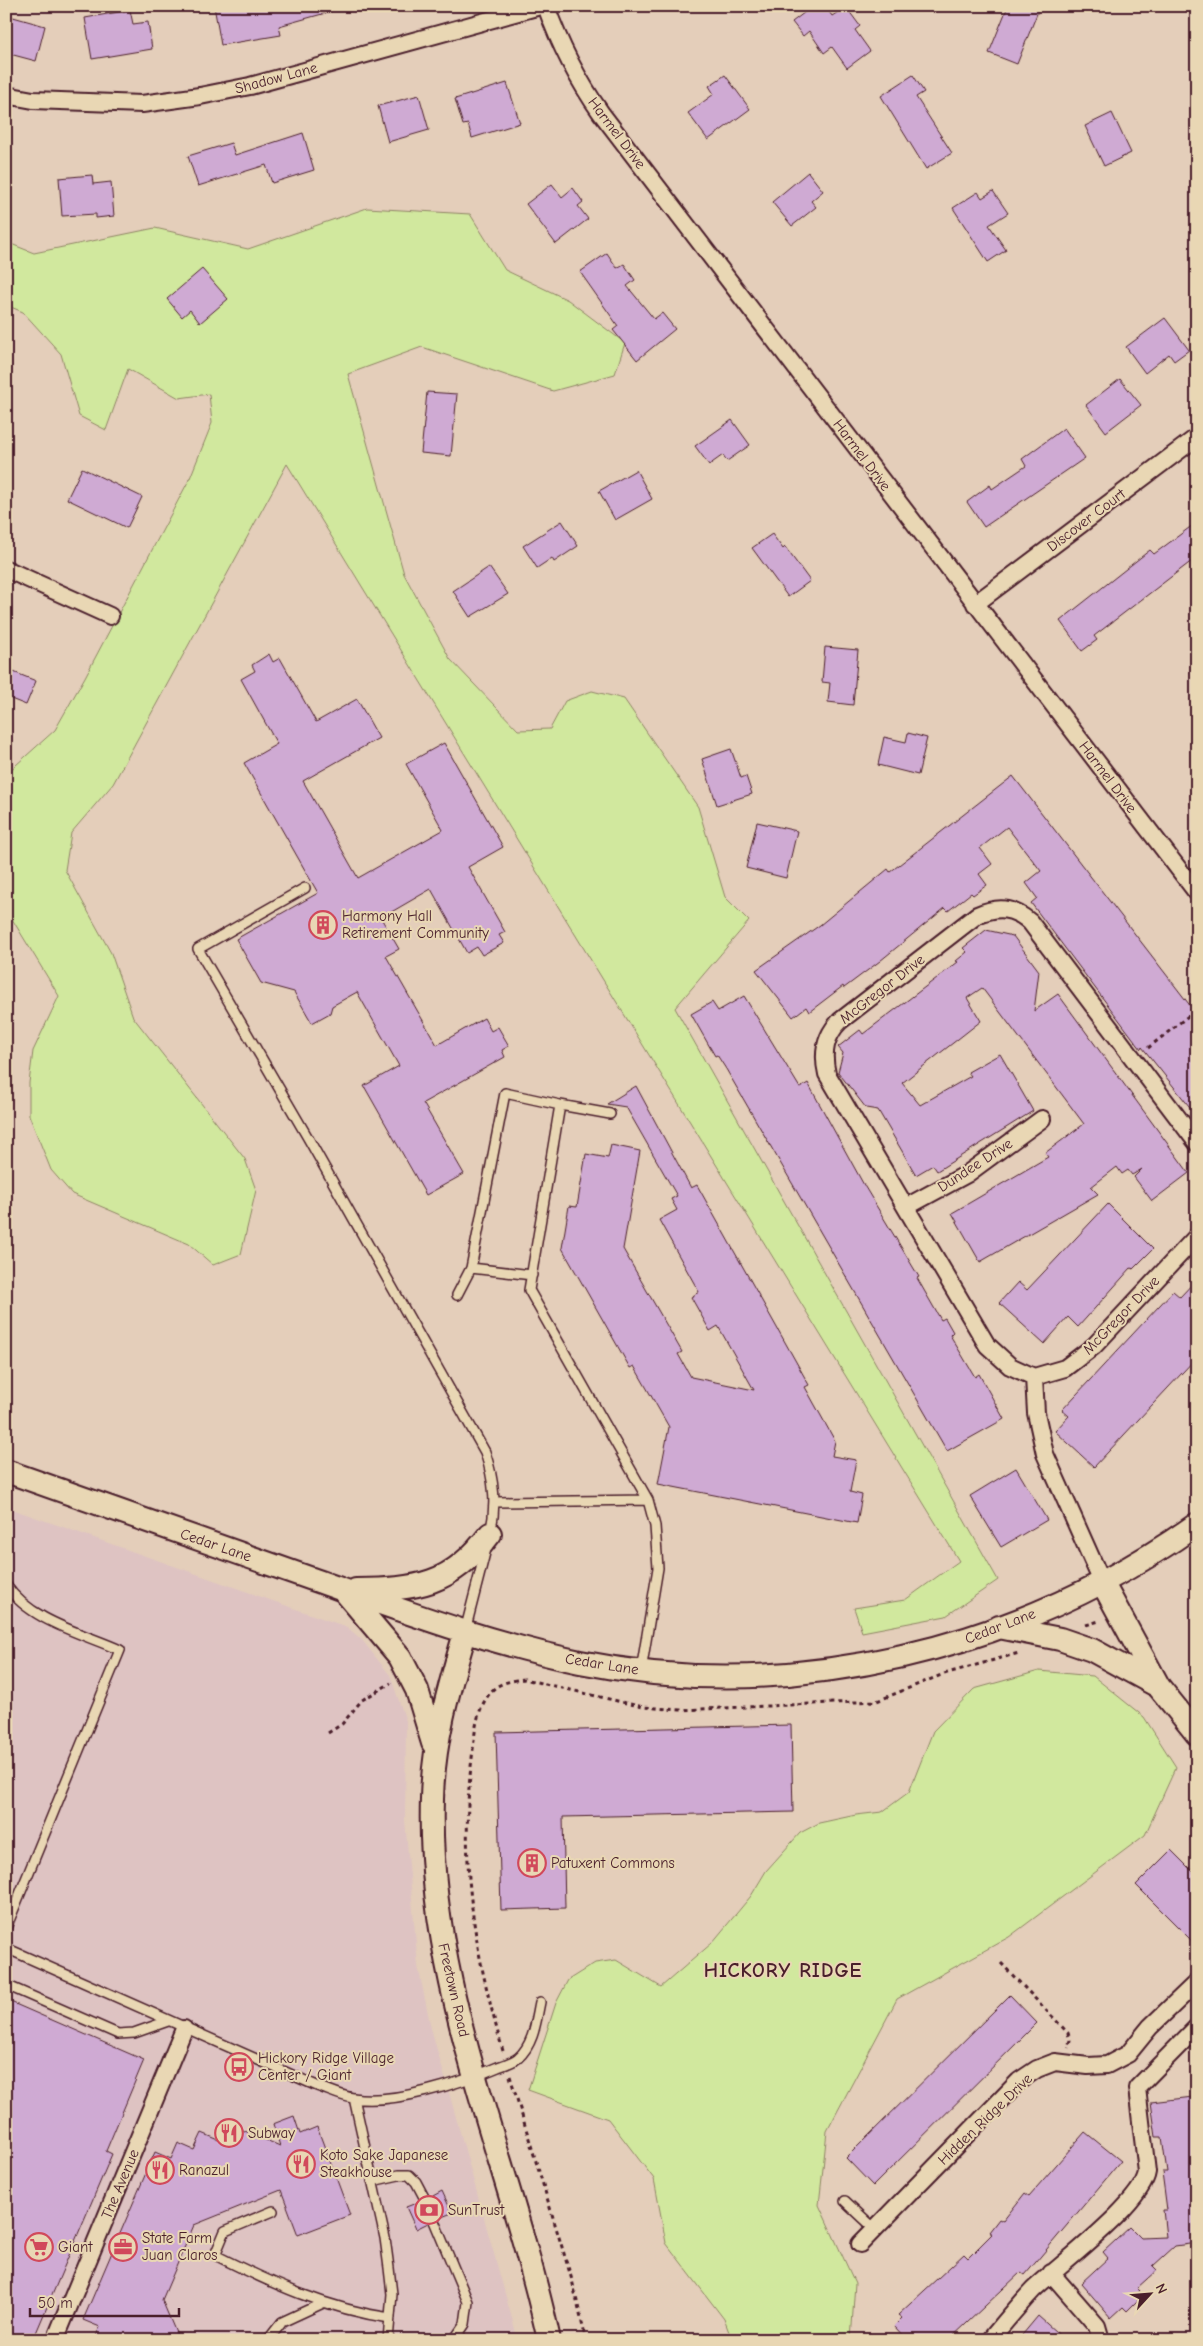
<svg xmlns="http://www.w3.org/2000/svg" width="1203" height="2346" viewBox="0 0 1203 2346" font-family="'Comic Neue',sans-serif">
<rect width="100%" height="100%" fill="#e4ceba"/>
<filter id="ink" filterUnits="userSpaceOnUse"><feTurbulence type="fractalNoise" baseFrequency=".02" numOctaves="2"/><feDisplacementMap in="SourceGraphic" scale="10" xChannelSelector="R" yChannelSelector="G"/><feConvolveMatrix kernelMatrix="1 2 1 2 8 2 1 2 1" color-interpolation-filters="sRGB"/></filter>
<g filter="url(#ink)">
<path fill="#dec3c2" d="M6,1507L347,1627L362,1640L390,1675L406,1721L405,1820L418,1966L431,2028L518,2340H6Z"/>
<path fill="#d1e89e" stroke="#8e8464" d="M367,208L470,214L505,270L568,300L625,343L615,374L553,391L422,347L348,374L404,574L450,659L518,730L550,729L565,701L592,691L624,699L698,807L725,897L749,921L675,1008L998,1580L946,1616L862,1632L854,1608L905,1600L959,1561L287,464L113,784L71,833L65,870L111,953L133,1017L245,1159L256,1190L241,1254L213,1265L189,1244L72,1194L51,1170L29,1115V1083L33,1051L59,996L9,914L6,913V774L55,730L85,677L190,478L212,423L209,394L179,398L128,369L106,430L79,416L61,354L23,312L6,305V242L34,253L155,228L248,249Z
M1039,1671L1093,1676L1144,1717L1176,1767L1145,1835L1009,1937L897,1999L827,2131L819,2205L855,2283L851,2340H732L724,2319L666,2243L654,2179L608,2119L528,2090L556,2003L568,1980L595,1963L616,1960L661,1987L712,1943L751,1896L766,1871L800,1833L819,1823L856,1815L882,1812L909,1792L933,1731L974,1689Z"/>
<path fill="#cfaad3" stroke="#4a1f2b" d="M214,6H332L333,11L279,26L281,35L221,45Z
M813,6H825L832,16L846,7L860,26L855,30L870,51L847,68L832,47L824,53L809,31L803,36L792,22Z
M1008,6H1040L1017,64L989,53Z
M130,10L133,24L148,22L152,49L92,59L85,18Z
M6,15L45,26L36,61L6,53Z
M725,75L750,109L708,140L688,113L714,94L709,86Z
M913,75L924,92L916,97L952,153L926,169L881,96Z
M507,83L520,123L472,138L468,124L463,125L455,99Z
M419,95L429,130L388,142L378,106Z
M1112,113L1131,153L1104,166L1085,126Z
M303,133L314,170L272,183L266,165L198,186L188,156L231,143L235,155Z
M808,172L823,191L811,201L816,207L792,226L772,202Z
M92,175L93,184L111,182L114,216L96,218V214L62,216L59,178Z
M552,184L562,197L573,188L583,202L578,206L588,219L556,244L526,204Z
M993,191L1008,213L989,225L1006,250L988,262L953,208L978,192L982,198Z
M607,253L617,268L624,264L635,280L627,286L654,319L662,313L675,329L637,360L613,330L618,326L580,272Z
M202,269L228,299L200,323L190,310L182,317L167,299Z
M1165,318L1189,350L1174,361L1169,354L1145,373L1126,347Z
M1120,379L1141,405L1106,432L1086,405Z
M427,392L457,394L451,456L421,453Z
M732,420L750,445L727,461L723,455L709,465L695,446Z
M1064,428L1085,458L984,527L967,502L990,485L992,489L1026,466L1022,459Z
M82,468L142,497L127,528L67,499Z
M636,470L652,499L615,520L599,491Z
M562,521L578,546L554,562L552,558L537,568L523,546Z
M1197,522V557L1094,636L1097,640L1082,651L1060,621L1150,550L1154,554Z
M772,534L783,549L785,547L810,581L788,597L752,548Z
M489,567L508,594L470,617L453,591Z
M825,647L858,650L853,705L828,702L830,683L822,682Z
M269,654L273,662L280,658L316,722L357,699L379,738L303,781L358,878L443,830L406,764L444,743L503,847L468,867L505,932L499,935L504,943L482,955L477,947L467,953L431,889L381,918L399,949L386,956L437,1045L484,1018L491,1031L498,1027L509,1046L502,1050L505,1057L423,1103L464,1174L426,1195L364,1086L399,1066L357,992L332,1006L330,1013L312,1023L294,992L261,983L236,939L318,893L244,763L277,744L241,679L255,671L252,665Z
M6,669L36,681L26,705L6,697Z
M908,733L927,738L918,775L878,765L884,737L906,742Z
M731,749L741,778L746,776L752,794L717,805L702,759Z
M1013,776L1192,1008L1190,1011L1197,1020V1116L1142,1047L1141,1049L1031,903L1037,898L1026,883L1041,871L1007,827L980,848L992,864L979,874L987,885L973,895L971,893L948,911L945,908L880,961L844,988L843,986L809,1012L806,1007L793,1017L756,970L820,925L888,869L890,872Z
M757,822L797,831L786,878L746,868Z
M986,930L1013,936L1039,971L1034,1011L1058,994L1189,1173L1152,1201L1134,1177L1142,1169L1132,1175L1128,1170L1122,1174L1117,1167L1091,1187L1098,1194L980,1262L952,1213L1048,1157L1045,1153L1084,1124L982,988L967,998L981,1021L902,1083L920,1105L971,1076L968,1072L1000,1054L1033,1111L937,1171L933,1165L916,1175L878,1110L866,1108L838,1072L843,1053L838,1047L860,1030L863,1034L958,962L956,961L967,952L963,948Z
M744,996L800,1088L808,1083L865,1187L919,1277L917,1278L941,1320L945,1318L953,1332L950,1335L975,1377L979,1374L1004,1419L947,1451L726,1069L717,1055L715,1056L691,1014L712,1002L718,1011Z
M636,1086L691,1188L697,1185L809,1385L805,1387L835,1441L832,1456L856,1460L850,1492L862,1495L857,1523L658,1484L669,1427L634,1366L630,1368L562,1248L569,1206L577,1207L586,1154L608,1158L611,1145L640,1151L623,1249L682,1352L678,1354L691,1377L754,1390L718,1326L710,1331L691,1297L699,1292L659,1220L677,1210L671,1199L677,1196L626,1107L607,1104Z
M1108,1204L1153,1249L1133,1269L1131,1268L1078,1327L1068,1317L1044,1344L999,1303L1018,1282L1027,1290Z
M1197,1279V1357L1094,1467L1055,1431L1069,1416L1062,1410L1173,1291L1180,1297Z
M1016,1468L1047,1520L1001,1547L970,1496Z
M791,1725L793,1812L563,1817L565,1908L501,1910L496,1732Z
M1171,1850L1197,1876V1946L1136,1885Z
M1010,1995L1037,2023L873,2186L846,2158Z
M6,2000L144,2060L106,2151L112,2154L33,2340H6Z
M1193,2097L1197,2120V2243L1175,2246L1153,2266L1157,2270L1137,2288L1140,2291L1135,2296L1138,2300L1127,2311L1123,2307L1111,2318L1081,2283L1108,2258L1103,2252L1130,2227L1141,2238L1166,2237L1163,2210H1167L1162,2172H1167L1162,2137H1156L1151,2102Z
M294,2116L300,2134L317,2127L350,2215L298,2235L281,2190L194,2225L162,2300L179,2340H94L100,2327L83,2320L155,2152L171,2159L178,2143L194,2150L202,2133L219,2140L226,2123L280,2146L273,2124Z
M1085,2132L1121,2161L1025,2275L1021,2272L949,2340H907L894,2326L902,2318L898,2315L964,2254L968,2258L992,2234L989,2232L999,2219L1003,2221L1025,2193L1029,2196Z
M442,2191L452,2213L439,2218L435,2215H431L428,2223L416,2229L406,2207L419,2202L427,2205L430,2202L431,2197Z
M1038,2316L1065,2340H1018Z"/>
<g fill="none" stroke-linecap="round" stroke-linejoin="round">
<defs>
<path id="lane" d="M305,888L198,949L308,1138L485,1452C494,1480 497,1505 490,1534
M610,1114L560,1105L529,1290L648,1500L655,1526L658,1568L641,1671
M471,1268L532,1275
M457,1295L471,1268L505,1093L560,1105
M495,1502L648,1500
M6,1585C30,1621 82,1633 120,1650L6,1928
M465,1631L486,1549
M6,1948L317,2086C329,2090 341,2096 353,2098C392,2105 461,2083 498,2067C504,2065 513,2062 518,2058C534,2044 536,2021 540,2002
M6,1985L118,2034L134,2033L168,2021
M354,2098L385,2238L389,2268L392,2294L388,2340
M372,2181L399,2175H409L416,2182L425,2199
M845,2201L875,2229
M273,2211L225,2231L215,2255C271,2283 327,2309 390,2318
M434,2221L468,2302L465,2324L454,2340
M268,2340L282,2322L323,2303"/>
<path id="street" d="M546,6C560,46 577,79 601,113L1197,893
M6,95L33,100L142,104L200,96L250,86L540,6
M6,569L110,616
M975,604L1197,437
M1197,1143L1030,922C1013,907 998,906 977,915L840,1021C825,1036 822,1053 827,1074L987,1345L1010,1366L1034,1377L1065,1368L1094,1346L1197,1236
M906,1207L967,1174L1042,1119
M1034,1377L1036,1413L1045,1454L1102,1582
M860,2244L1019,2081L1037,2069L1055,2062L1088,2066L1107,2065L1128,2054L1150,2027L1197,1982
M1051,2273L1097,2326L1101,2340
M55,2340L184,2029
M990,2340C1004,2323 1018,2306 1033,2290C1058,2266 1143,2203 1147,2172L1137,2088L1197,2027"/>
<path id="secondary" d="M6,1471C109,1507 212,1544 315,1580C403,1611 489,1643 580,1662C793,1705 1021,1649 1197,1524
M1102,1582L1159,1687L1197,1734
M356,1590C417,1589 451,1586 490,1534
M345,1592L400,1657L417,1690L433,1743
M999,1627L1060,1639L1092,1650L1158,1686
M465,1633C449,1688 433,1742 432,1799C426,1987 510,2160 549,2340"/>
</defs>
<use href="#lane" stroke="#4a1f2b" stroke-width="12"/>
<use href="#street" stroke="#4a1f2b" stroke-width="20"/>
<use href="#secondary" stroke="#4a1f2b" stroke-width="26"/>
<path stroke="#4a1f2b" stroke-width="3" stroke-dasharray="4 4" stroke-linecap="butt" d="M1148,1048L1197,1009
M1086,1625L1099,1621
M328,1733L342,1724L362,1700L391,1683
M1001,1963L1068,2033L1070,2040L1068,2048
M503,2051C474,1950 459,1863 472,1758C475,1734 475,1712 490,1693C498,1682 512,1681 524,1679L643,1707L680,1710L877,1701L944,1674L1019,1653
M510,2076L572,2280L586,2340"/>
<use href="#lane" stroke="#e9d7b4" stroke-width="9"/>
<use href="#street" stroke="#e9d7b4" stroke-width="16"/>
<use href="#secondary" stroke="#e9d7b4" stroke-width="22"/>
</g>
</g>
<defs>
<symbol id="building-ring" viewBox="-11 -11 22 22"><circle r="9.5" fill="#e9d7b4" stroke="#d1495b" stroke-width="1.5"/><path d="M-4-6H4V6H1V3H-1V6H-4ZM-2.5-4.3h1.7v1.8h-1.7ZM.8-4.3h1.7v1.8H.8ZM-2.5-1h1.7V.8h-1.7ZM.8-1h1.7V.8H.8Z" fill="#d1495b"/></symbol>
<symbol id="bus-ring" viewBox="-11 -11 22 22"><circle r="9.5" fill="#e9d7b4" stroke="#d1495b" stroke-width="1.5"/><path d="M-5-6H5V4H4V6H2V4H-2V6H-4V4H-5ZM-3.5-4V0h7V-4ZM-3.5 1.2v1.5H-2V1.2ZM2 1.2v1.5H3.5V1.2Z" fill="#d1495b"/></symbol>
<symbol id="restaurant-ring" viewBox="-11 -11 22 22"><circle r="9.5" fill="#e9d7b4" stroke="#d1495b" stroke-width="1.5"/><path d="M-5-6h1v4h1v-4h1v4h1v-4h1v5L-1.5 .5V6h-2V.5L-5-1ZM5-6V6H3V1.5H1.5Q1.5-4 5-6Z" fill="#d1495b"/></symbol>
<symbol id="bank-ring" viewBox="-11 -11 22 22"><circle r="9.5" fill="#e9d7b4" stroke="#d1495b" stroke-width="1.5"/><path d="M-6-4H6V4H-6ZM0-2.3a2.3 2.3 0 1 0 0 4.6a2.3 2.3 0 1 0 0-4.6Z" fill="#d1495b"/></symbol>
<symbol id="supermarket-ring" viewBox="-11 -11 22 22"><circle r="9.5" fill="#e9d7b4" stroke="#d1495b" stroke-width="1.5"/><path d="M-6-5.5h2.5l.6 2H6L4.5 2H-2.5L-4.4-4H-6ZM-1.5 3.2a1.3 1.3 0 1 0 .1 0ZM3 3.2a1.3 1.3 0 1 0 .1 0Z" fill="#d1495b"/></symbol>
<symbol id="office-ring" viewBox="-11 -11 22 22"><circle r="9.5" fill="#e9d7b4" stroke="#d1495b" stroke-width="1.5"/><path d="M-6-3h4V-5.5h4V-3h4V5H-6ZM-1-4.5V-3h2v-1.5ZM-6 0V1H6V0Z" fill="#d1495b"/></symbol>
</defs>
<g fill-rule="evenodd">
<use href="#building-ring" x="307" y="909" width="32" height="32"/>
<use href="#building-ring" x="516" y="1847" width="32" height="32"/>
<use href="#bus-ring" x="223" y="2051" width="32" height="32"/>
<use href="#restaurant-ring" x="213" y="2117" width="32" height="32"/>
<use href="#restaurant-ring" x="285" y="2148" width="32" height="32"/>
<use href="#restaurant-ring" x="144" y="2154" width="32" height="32"/>
<use href="#bank-ring" x="413" y="2194" width="32" height="32"/>
<use href="#supermarket-ring" x="23" y="2231" width="32" height="32"/>
<use href="#office-ring" x="107" y="2231" width="32" height="32"/>
</g>
<g text-anchor="middle" stroke-width="4" stroke-linejoin="round" paint-order="stroke">
<g font-size="15" fill="#4a1f2b" stroke="#e9d7b4">
<text transform="translate(276 78) rotate(-15)" y="5">Shadow Lane</text>
<text transform="translate(617 133) rotate(53)" y="5">Harmel Drive</text>
<text transform="translate(862 455) rotate(53)" y="5">Harmel Drive</text>
<text transform="translate(1086 520) rotate(-37)" y="5">Discover Court</text>
<text transform="translate(1108 777) rotate(53)" y="5">Harmel Drive</text>
<text transform="translate(882 989) rotate(-38)" y="5">McGregor Drive</text>
<text transform="translate(975 1165) rotate(-33)" y="5">Dundee Drive</text>
<text transform="translate(1121 1315) rotate(-46)" y="5">McGregor Drive</text>
<text transform="translate(216 1545) rotate(19)" y="5">Cedar Lane</text>
<text transform="translate(1000 1626) rotate(-21)" y="5">Cedar Lane</text>
<text transform="translate(602 1664) rotate(9)" y="5">Cedar Lane</text>
<text transform="translate(454 1990) rotate(77)" y="5">Freetown Road</text>
<text transform="translate(985 2119) rotate(-44)" y="5">Hidden Ridge Drive</text>
<text transform="translate(120 2184) rotate(-67)" y="5">The Avenue</text>
</g>
<g font-size="15" fill="#4a1f2b" stroke="#e9d7b4" text-anchor="start">
<text x="342" y="921">Harmony Hall<tspan x="342" dy="17">Retirement Community</tspan></text>
<text x="551" y="1868">Patuxent Commons</text>
<text x="258" y="2063">Hickory Ridge Village<tspan x="258" dy="17">Center / Giant</tspan></text>
<text x="248" y="2138">Subway</text>
<text x="320" y="2160">Koto Sake Japanese<tspan x="320" dy="17">Steakhouse</tspan></text>
<text x="179" y="2175">Ranazul</text>
<text x="448" y="2215">SunTrust</text>
<text x="142" y="2243">State Farm<tspan x="142" dy="17">Juan Claros</tspan></text>
<text x="58" y="2252">Giant</text>
</g>
<g font-size="20" font-weight="bold" letter-spacing="1" fill="#4a1f2b" stroke="#e9d7b4">
<text x="783" y="1977">HICKORY RIDGE</text>
</g>
</g>
<rect width="1203" height="2346" fill="none" stroke="#e9d7b4" stroke-width="25"/>
<rect x="12" y="12" width="1178" height="2321" fill="none" stroke="#4a1f2b" stroke-width="2" filter="url(#ink)"/>
<g transform="translate(1150 2294) rotate(64)" stroke="#e9d7b4" stroke-width="4" paint-order="stroke">
<path d="M0-4L9 19L0 12L-9 19Z" fill="#4a1f2b"/>
<text y="-8" font-size="14" font-weight="bold" text-anchor="middle" fill="#4a1f2b">N</text>
</g>
<path d="M30 2308v8h149v-8" fill="none" stroke="#4a1f2b" stroke-width="2.5"/>
<text x="38" y="2308" font-size="15" fill="#4a1f2b" stroke="#e9d7b4" stroke-width="4" paint-order="stroke">50 m</text>
</svg>
